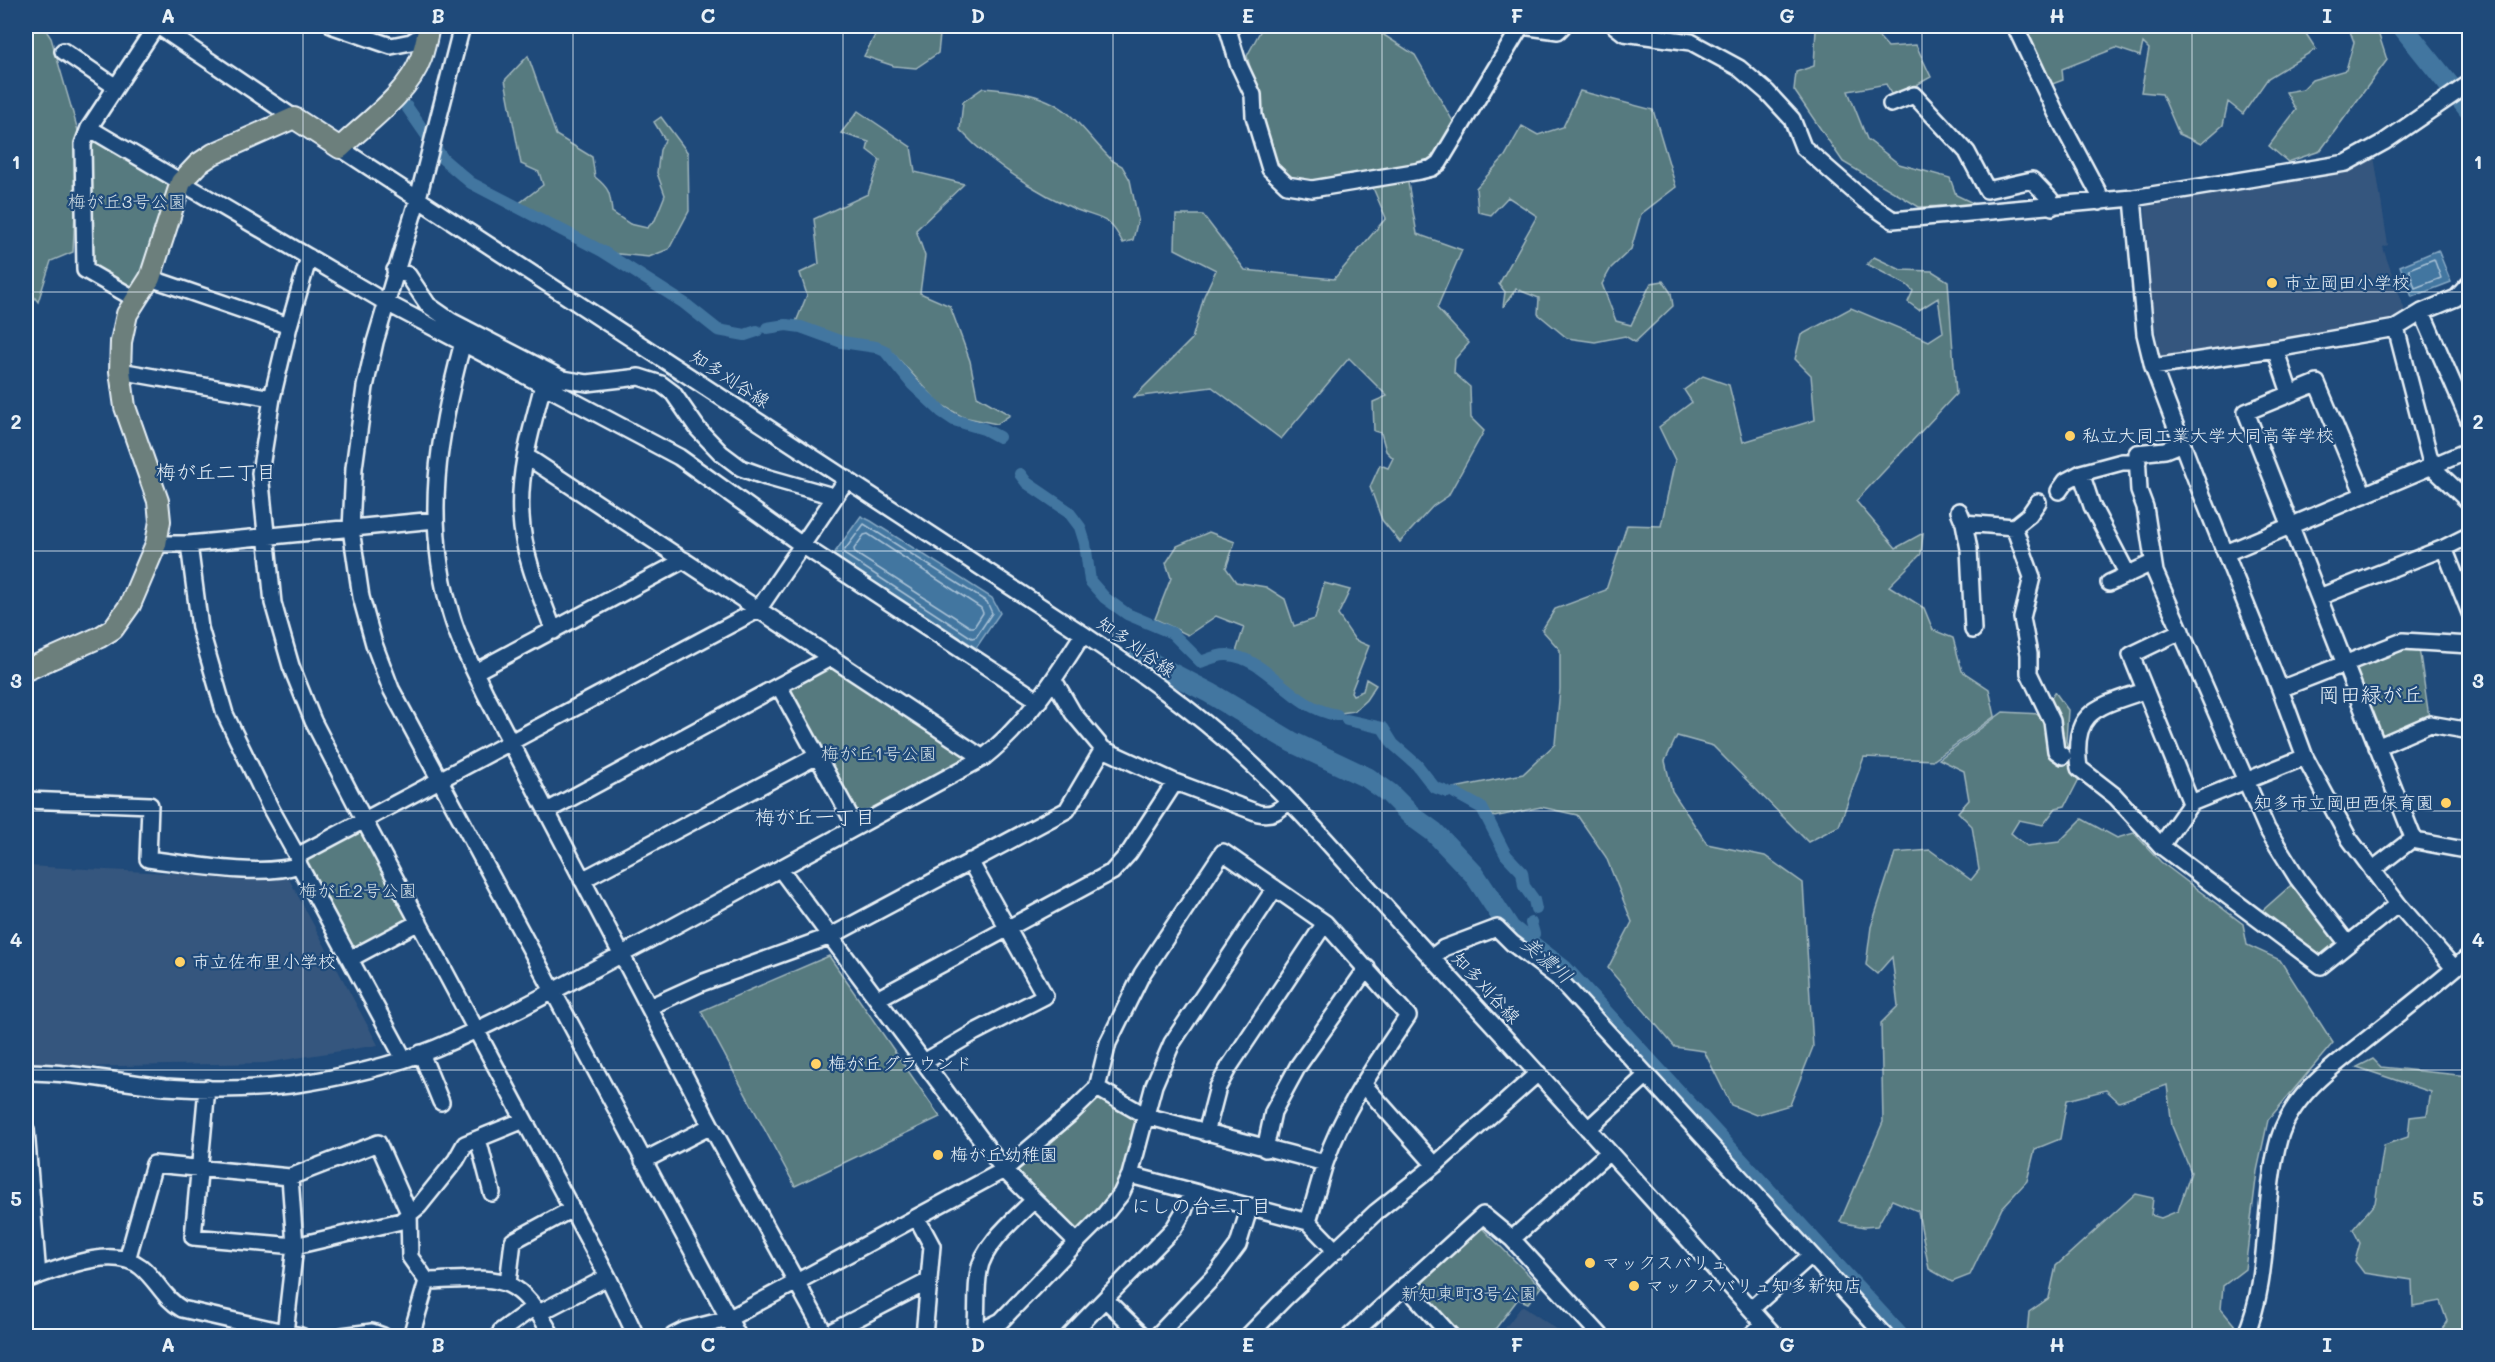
<svg xmlns="http://www.w3.org/2000/svg" width="2495" height="1362" viewBox="0 0 2495 1362" font-family="Mali,'Klee One',sans-serif">
<rect width="100%" height="100%" fill="#1f4a7a"/>
<filter id="ink" filterUnits="userSpaceOnUse"><feTurbulence type="fractalNoise" baseFrequency=".0167" numOctaves="2"/><feDisplacementMap in="SourceGraphic" scale="12" xChannelSelector="R" yChannelSelector="G"/><feConvolveMatrix kernelMatrix="1 2 1 2 8 2 1 2 1" color-interpolation-filters="sRGB"/></filter>
<g filter="url(#ink)">
<path fill="#35567e" d="M2374,156L2388,245L2383,247L2385,254L2405,311L2383,327L2165,360L2160,356L2152,311L2145,205L2151,199L2355,167Z
M26,866L289,879L378,1045L265,1063L26,1068Z
M1522,1306L1567,1336H1499Z"/>
<path fill="#577a7f" stroke="#a0b6bc" stroke-width="1.5" d="M26,26H43L51,38L79,134L73,252L51,261L38,302L26,286Z
M880,26H941L938,53L916,68L894,66L864,56Z
M1263,26H1370L1415,55L1455,125L1443,145L1408,183L1417,234L1462,250L1437,308L1469,343L1455,359L1454,373L1470,387L1471,418L1484,431L1448,496L1433,506L1400,542L1382,520L1370,487L1380,465L1388,468L1393,458L1386,451L1381,433L1374,431L1373,402L1387,396L1349,358L1281,439L1212,387L1134,397L1192,339L1204,296L1216,270L1175,249L1176,215H1203L1245,270L1334,279L1386,218L1367,174L1299,183L1276,167L1247,56Z
M1819,26H1869L1888,47L1916,45L1931,77L1893,98L1886,84L1848,91L1867,139L1899,164L1950,178L1956,195L1977,205L1919,207L1843,162L1794,90L1796,72L1814,66L1816,29Z
M2020,26H2252L2259,32L2274,26H2301L2316,49L2268,78L2243,114L2228,102L2223,125L2201,144L2179,134L2162,94L2141,92L2149,49L2143,43L2140,56L2116,48L2062,69L2063,80L2047,86Z
M2348,26H2376L2387,60L2320,151L2288,162L2269,146L2296,110L2286,92L2303,89L2312,80L2346,70L2354,42Z
M528,56L556,135L592,157L595,177C610,189 610,193 612,212L630,224L647,228L655,220L665,195L657,173L660,150L665,140L654,122L661,117L688,153L689,211L669,249L649,257L609,253L517,205L543,185L539,172L521,164L505,80Z
M983,88C1012,90 1049,94 1071,116C1086,130 1098,147 1113,161L1122,166L1130,180L1138,219L1133,240L1123,243C1109,216 1103,220 1077,210C1068,206 1058,201 1048,196C1015,178 986,158 960,130L963,102Z
M1580,91L1653,110L1676,187L1641,214L1631,249L1611,268L1602,284L1616,321L1631,325L1651,283L1663,281L1671,293L1673,306L1635,342L1625,336L1595,342L1567,338L1538,314L1539,298L1516,289L1503,307L1505,292L1499,284L1537,216L1508,197L1491,215L1478,212L1476,188L1505,156L1522,126L1538,135L1563,127Z
M858,111L911,147L915,172L964,184L916,230L925,256L920,293L950,306L970,361L977,396L1010,415L997,424L963,417L940,404L890,350L794,327L807,295L800,273L819,264L814,219L868,194L880,160L867,150L869,142L841,133Z
M95,138L171,182L136,291L91,270L87,142Z
M1874,257L1901,270L1932,271L1948,281L1956,394L1856,501L1896,548L1923,533L1921,554L1889,586L1924,608L1933,630L1953,638L1962,671L1989,689L1995,716L1934,760L1864,757L1839,826L1808,842L1713,746L1677,736L1665,761L1672,791L1707,844L1765,856L1803,883L1813,1047L1790,1105L1756,1115L1731,1105L1704,1051L1675,1047L1608,968L1632,922L1606,857L1577,815L1541,807L1494,817L1477,800L1454,788L1523,774L1555,744L1560,689V650L1542,630L1555,609L1606,590L1627,525L1661,526L1675,460L1659,427L1692,402L1684,390L1703,376L1729,385L1743,442L1815,420L1811,375L1795,359L1801,335L1851,308L1929,341L1943,332L1938,298L1919,310L1908,302L1913,291L1907,285L1867,264Z
M1209,532L1235,542L1226,568L1236,582L1266,587L1285,599L1294,626L1315,619L1324,583L1350,590L1338,615L1355,640L1369,646L1351,692L1353,695L1363,691L1366,679L1376,685L1366,700L1354,711L1341,713L1313,704L1283,685L1254,659L1236,652L1244,627L1216,616L1188,635L1155,619L1171,578L1166,563L1177,546Z
M2418,641L2430,724L2377,747L2344,665Z
M832,657L983,758L856,827L779,686Z
M2055,692L2068,710L2066,741L2079,779L2065,806L2056,808L2043,825L2019,820L2011,833L2027,846L2059,842L2082,819L2117,838L2134,833L2161,862L2243,924L2247,945L2280,960L2333,1043L2268,1120L2257,1171L2245,1269L2223,1286L2221,1309L2236,1327L2233,1336H2024L2027,1335L2029,1312L2049,1298L2056,1266L2135,1194L2153,1198L2151,1215L2161,1218L2178,1211L2191,1172L2172,1126L2167,1085L2119,1102L2106,1090L2067,1100L2060,1139L2035,1149L2027,1181L2002,1208L1970,1275L1952,1282L1929,1269L1918,1211L1892,1200L1877,1226L1864,1227L1840,1222L1883,1122L1881,1023L1898,1006L1892,957L1877,974L1866,965L1871,927L1895,853L1930,850L1971,880L1979,870L1972,826L1958,812L1969,800L1964,771L1939,759L2003,712L2041,714Z
M359,829L365,830L410,918L409,923L352,951L305,862L306,856Z
M2298,879L2348,944L2321,966L2254,918Z
M829,956L940,1117L795,1186L701,1011Z
M2373,1059L2381,1067L2468,1076L2469,1074V1336H2438L2447,1321L2440,1301L2413,1306L2412,1280L2364,1273L2355,1261L2360,1243L2353,1229L2375,1203L2384,1145L2408,1137L2410,1117L2427,1115L2431,1092L2357,1067Z
M1097,1088L1146,1116L1130,1175L1077,1242L1004,1170Z
M1482,1228L1541,1287L1528,1303L1518,1299L1490,1336H1453L1408,1291Z"/>
<path fill="#4376a0" stroke="#85a7c3" stroke-width="1.5" d="M2438,250L2451,282L2412,297L2400,266Z
M861,516L871,521L992,598L1000,613L976,648L833,555Z"/>
<g fill="none" stroke-linecap="round" stroke-linejoin="round">
<path stroke="#a6c0d5" stroke-width="1.5" d="M2434,259L2441,278L2415,288L2409,269Z
M864,524L987,602L992,613L976,637L972,638L844,554V551Z
M868,534L981,608L983,613L974,627H970L855,553L854,549L864,535Z"/>
<path stroke="#4376a0" stroke-width="12" d="M407,107L443,159L471,183L602,251L684,303L718,330L745,335L757,331
M767,328L786,325L801,327L842,342L876,347L885,351L912,384L942,412L954,420L984,429L999,437
M1020,474L1027,483L1068,511L1080,527L1085,543L1090,581L1105,598L1127,614L1172,633L1201,662C1209,659 1219,654 1228,655C1270,659 1289,707 1337,715
M1347,720L1383,728L1393,744L1417,765L1434,787L1447,792
M1455,793L1482,808L1506,855L1522,872L1524,886L1534,900L1536,909
M1531,923L1534,934"/>
<path stroke="#4376a0" stroke-width="21" d="M2402,26L2470,111
M1140,657L1210,693L1292,742L1368,778L1389,793L1412,816L1434,832L1474,874L1510,929L1563,970L1898,1336"/>
<defs>
<path id="minor" d="M156,26L89,128L385,302L543,385C532,427 518,472 521,516C523,556 540,594 554,631
M158,26L294,118
M333,26L391,46L411,42L427,32
M462,26L418,198L375,342L365,387L354,468L351,529L361,597L374,644L391,689L738,1336
M1227,26L1238,63L1253,95L1254,116L1270,169L1287,185L1312,189L1420,171L1432,168L1439,163L1521,26
M1522,26L1558,31L1563,26
M1615,26L1624,33L1691,42L1739,68L1767,92L1792,119L1803,147L1864,200L1893,220L2133,198L2346,163L2384,142L2470,83
M2015,26L2058,117L2098,192L2100,202
M63,51L116,87
M1891,104L1914,95L1967,152L1987,190L2032,180L2050,199L2052,207
M89,128L83,144L85,270L137,300
M340,148L1083,634C1138,671 1192,709 1241,754C1308,815 1366,887 1428,954C1545,1080 1660,1208 1775,1336
M2133,198L2145,334L2153,367L2198,485L2280,689L2305,757L2348,837L2398,904L2454,968
M309,257L289,326L272,398L260,473L273,603L291,666L313,721L364,820L608,1277L636,1336
M395,270L408,275L428,305L451,321L563,379L587,383L639,377L661,384L673,393L698,429L721,453L741,468L766,477L833,496
M150,278L289,326
M2422,312L2470,423
M2396,328L2432,467L2470,503
M463,342C438,435 423,520 451,614C459,642 473,668 486,695L711,1126L826,1336
M2275,349L2290,393
M2153,367L2275,349L2396,328L2422,312L2456,298L2470,283
M120,371L272,398
M543,385L679,457L802,545L1039,701
M2182,443L2165,450L2137,453L2139,491L2145,507L2155,572L2267,829L2298,879L2348,944
M525,458L532,460L983,758
M2059,491L2066,481L2081,473
M2364,495L2317,383L2246,412L2412,835L2416,841L2470,851
M1959,511L1964,523L2014,527L2029,515L2038,502
M1964,523L1969,549L1973,630
M2014,527L2032,577L2022,618L2029,654V673L2052,721L2056,751L2063,756
M156,544H189L435,520
M189,544L200,628L225,714L271,809L297,856L299,865L404,1059
M2444,548L2470,613
M2226,553L2470,450
M2128,575L2092,506L2081,473L2122,462H2138
M2109,583L2152,563
M2319,597L2444,548L2470,535
M2181,631L2131,655L2191,803
M475,672L684,560
M1054,680L1073,713L1103,749L1175,782L1258,813C1272,816 1278,811 1288,802
M779,686L856,827
M2280,689L2403,641L2470,645
M2144,691C2096,707 2071,711 2079,768L2115,796L2161,846L2321,966L2398,904
M2377,747L2430,724L2470,731
M26,800L150,805L148,859C188,864 262,878 299,865
M547,811L832,657
M2161,846L2191,803L2305,757
M297,856L758,610L847,479
M781,870L1004,1170L1077,1242L1105,1214L1121,1194L1130,1175L1154,1085L1172,1043L1275,888
M2372,870L2411,840L2416,841
M582,880L817,756
M1431,958L1444,948L1497,928L1512,943L1557,977L1885,1336
M350,959L419,922
M877,999L1112,872L1129,853L1175,782
M649,1007L704,982L831,936L1067,810L1103,749
M421,1053L441,1102
M924,1062L975,1032L1045,996L970,861
M26,1072C73,1072 118,1082 165,1087C206,1090 249,1090 290,1085C340,1078 389,1067 436,1048C508,1018 576,978 645,942C758,881 871,820 983,758C1026,724 1054,680 1083,634
M1363,1084L1435,1165
M207,1088L193,1237L295,1246L401,1221L419,1206L456,1160L465,1144L524,1120
M1588,1129L1647,1075
M26,1130L38,1276
M1206,1133L1218,1087L1229,1067L1325,923
M478,1139L492,1193
M1265,1149L1273,1112L1298,1066L1367,968
M643,1161L711,1126
M1130,1175L1308,1222L1336,1251
M917,1218L932,1246L924,1336
M1308,1222L1325,1163
M1512,1239L1609,1152
M127,1260L154,1164L290,1177L378,1143L409,1213L410,1257L427,1281
M26,1280C56,1270 112,1244 141,1267C157,1280 164,1299 182,1309L301,1336
M508,1283L513,1241L572,1209
M1405,1285L1451,1336
M1105,1299L1143,1336
M1751,1309L1811,1255
M539,1313L608,1277
M501,1331L534,1307
M285,1333L295,1246L290,1177
M975,1334L1001,1321L1077,1242
M825,1335L929,1281
M342,1336L372,1332L383,1336
M411,1336L427,1281C498,1279 515,1268 552,1336
M673,1336L685,1330L728,1319L1004,1170L1069,1115L1097,1088L1108,1043L1142,974L1223,852L1325,923L1408,1016C1376,1064 1344,1108 1325,1163L1146,1116L1097,1088
M975,1336C978,1315 975,1292 979,1271C983,1245 1015,1219 1033,1201
M1069,1336L1174,1228L1184,1211L1191,1191
M1157,1336L1218,1272L1238,1245L1250,1206
M1248,1336L1284,1299L1376,1212L1435,1165L1538,1073
M1350,1336L1483,1215L1512,1239L1601,1336
M1750,1336L1764,1324
M2245,1336C2271,1281 2262,1200 2279,1139C2292,1093 2339,1062 2375,1033C2407,1008 2440,982 2470,955"/>
<path id="major" d="M26,670L100,637L113,629L130,605L156,544L160,521L158,501L125,407L120,371L121,342L127,314L150,278L181,182L198,164L213,154L294,118L340,148C367,122 408,94 421,58C425,47 427,36 429,26"/>
</defs>
<use href="#minor" stroke="#e8f1f8" stroke-width="20"/>
<use href="#major" stroke="#e8f1f8" stroke-width="24"/>
<use href="#minor" stroke="#1f4a7a" stroke-width="15"/>
<use href="#major" stroke="#6c7f7c" stroke-width="20"/>
</g>
</g>
<path fill="none" stroke="#e8f1f8" stroke-width="1.5" stroke-opacity="0.55" d="M303,26V1336M573,26V1336M843,26V1336M1113,26V1336M1382,26V1336M1652,26V1336M1922,26V1336M2192,26V1336M26,292H2470M26,551H2470M26,811H2470M26,1070H2470"/>
<g fill="#ffd166" stroke="#1f4a7a" stroke-width="2">
<circle cx="2272" cy="283" r="6"/>
<circle cx="2070" cy="436" r="6"/>
<circle cx="2446" cy="803" r="6"/>
<circle cx="180" cy="962" r="6"/>
<circle cx="816" cy="1064" r="6"/>
<circle cx="938" cy="1155" r="6"/>
<circle cx="1590" cy="1263" r="6"/>
<circle cx="1634" cy="1286" r="6"/>
</g>
<g text-anchor="middle" stroke-width="4.5" stroke-linejoin="round" paint-order="stroke">
<g font-size="18" fill="#d2dfe6" stroke="#1f4a7a">
<text x="127" y="208">梅が丘3号公園</text>
<text x="879" y="760">梅が丘1号公園</text>
<text x="358" y="897">梅が丘2号公園</text>
<text x="1469" y="1300">新知東町3号公園</text>
</g>
<g font-size="18" fill="#e8f1f8" stroke="#1f4a7a" text-anchor="start">
<text x="2284" y="289">市立岡田小学校</text>
<text x="2082" y="442">私立大同工業大学大同高等学校</text>
<text x="2434" y="809" text-anchor="end">知多市立岡田西保育園</text>
<text x="192" y="968">市立佐布里小学校</text>
<text x="828" y="1070">梅が丘グラウンド</text>
<text x="950" y="1161">梅が丘幼稚園</text>
<text x="1602" y="1269">マックスバリュ</text>
<text x="1646" y="1292">マックスバリュ知多新知店</text>
</g>
<g font-size="18" fill="#e8f1f8" stroke="#1f4a7a">
<text transform="translate(730 379) rotate(33)" y="6">知多刈谷線</text>
<text transform="translate(1136 647) rotate(35)" y="6">知多刈谷線</text>
<text transform="translate(1486 988) rotate(47)" y="6">知多刈谷線</text>
</g>
<g font-size="20" fill="#e8f1f8" stroke="#1f4a7a">
<text x="216" y="479">梅が丘二丁目</text>
<text x="815" y="824">梅が丘一丁目</text>
<text x="1201" y="1213">にしの台三丁目</text>
</g>
<g font-size="20" font-style="italic" fill="#cfdfeb" stroke="#1f4a7a">
<text transform="translate(1547 960) rotate(41)" y="7">美濃川</text>
</g>
<g font-size="21" fill="#e8f1f8" stroke="#1f4a7a">
<text x="2371" y="702">岡田緑が丘</text>
</g>
</g>
<rect width="2495" height="1362" fill="none" stroke="#1f4a7a" stroke-width="66"/>
<rect x="33" y="33" width="2429" height="1296" fill="none" stroke="#e8f1f8" stroke-width="2"/>
<g font-size="20" text-anchor="middle" font-weight="bold" fill="#e8f1f8">
<text x="168" y="23">A</text>
<text x="438" y="23">B</text>
<text x="708" y="23">C</text>
<text x="978" y="23">D</text>
<text x="1248" y="23">E</text>
<text x="1517" y="23">F</text>
<text x="1787" y="23">G</text>
<text x="2057" y="23">H</text>
<text x="2327" y="23">I</text>
<text x="16" y="169">1</text>
<text x="2478" y="169">1</text>
<text x="16" y="429">2</text>
<text x="2478" y="429">2</text>
<text x="16" y="688">3</text>
<text x="2478" y="688">3</text>
<text x="16" y="947">4</text>
<text x="2478" y="947">4</text>
<text x="16" y="1206">5</text>
<text x="2478" y="1206">5</text>
<text x="168" y="1352">A</text>
<text x="438" y="1352">B</text>
<text x="708" y="1352">C</text>
<text x="978" y="1352">D</text>
<text x="1248" y="1352">E</text>
<text x="1517" y="1352">F</text>
<text x="1787" y="1352">G</text>
<text x="2057" y="1352">H</text>
<text x="2327" y="1352">I</text>
</g>
</svg>
